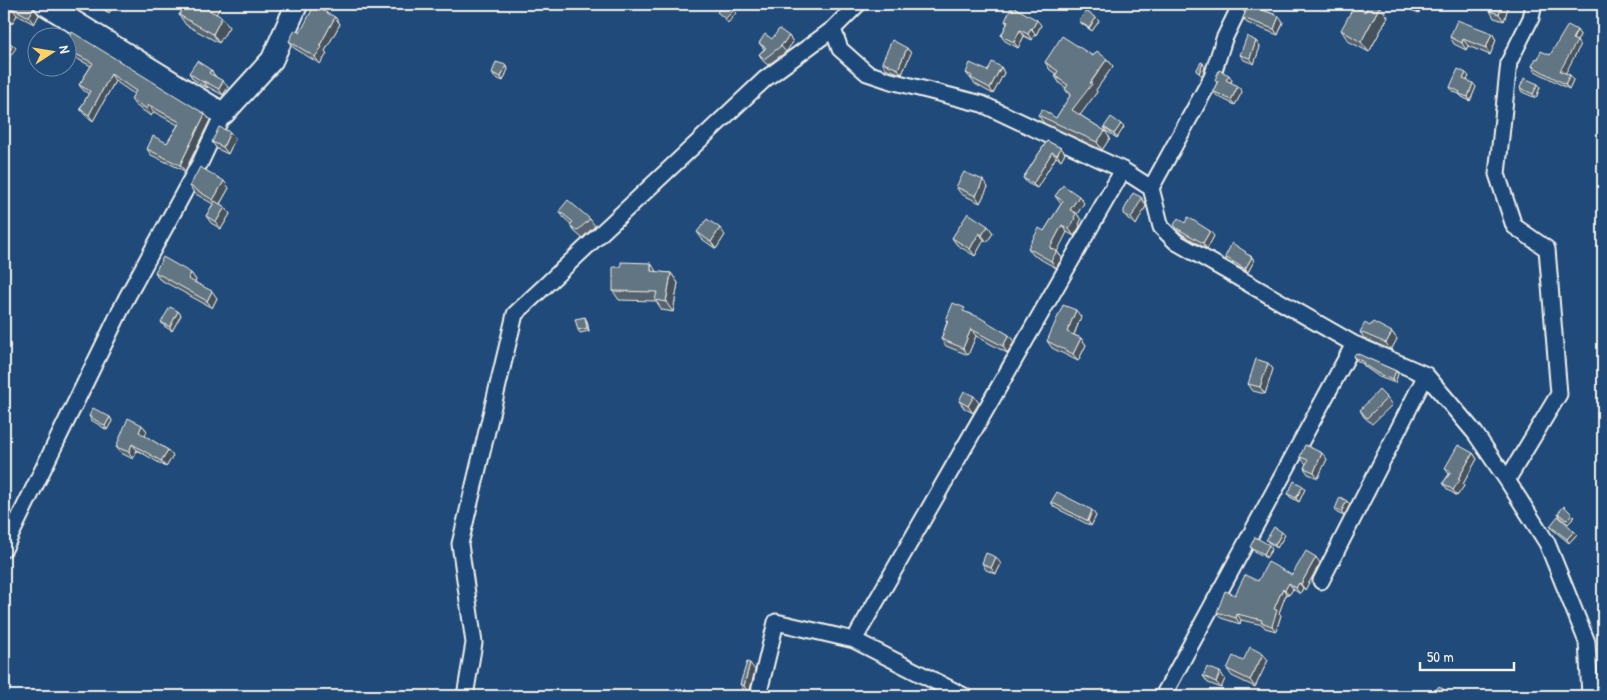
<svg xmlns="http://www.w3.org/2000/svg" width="1607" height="700" viewBox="0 0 1607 700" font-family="'Patrick Hand',sans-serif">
<rect width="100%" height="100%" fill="#1f4a7a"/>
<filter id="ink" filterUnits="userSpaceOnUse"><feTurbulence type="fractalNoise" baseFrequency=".02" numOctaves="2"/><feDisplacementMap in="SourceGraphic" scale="10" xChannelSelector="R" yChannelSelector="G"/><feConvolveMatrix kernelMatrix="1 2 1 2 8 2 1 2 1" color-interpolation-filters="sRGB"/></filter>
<g filter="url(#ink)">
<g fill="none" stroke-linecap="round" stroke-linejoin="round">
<defs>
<path id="street" d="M833,29L840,49L867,73L891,81L982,104L1123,170L1151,188L1161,227L1176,242L1354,344L1426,375L1475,433L1507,480L1547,543L1587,642L1590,696
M1151,188L1212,77L1224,39L1241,4
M1507,480L1559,394L1547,249L1514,226L1497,174L1509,62L1531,18L1534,4
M4,549L127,297L201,161L223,114
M1321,581L1426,375
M854,640L1123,170
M465,696L474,643L460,544L515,314L765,79L833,29L858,4
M758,696L776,622L854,640L964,696
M1163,696L1354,344"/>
<path id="secondary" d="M45,4L223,114L272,60L297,4"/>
</defs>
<use href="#street" stroke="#f4f1e8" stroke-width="19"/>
<use href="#secondary" stroke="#f4f1e8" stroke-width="25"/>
<use href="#street" stroke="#1f4a7a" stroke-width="15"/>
<use href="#secondary" stroke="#1f4a7a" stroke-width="21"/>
</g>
<path fill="#546470" stroke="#f4f1e8" d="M4,4L33,5L34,8L39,15L34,24L17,15L12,24L4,19Z
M94,4H115L109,13Z
M184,4H222L216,14L229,27L219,43L186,25L179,15L185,5Z
M1221,4H1231L1229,7Z
M1402,4H1422L1419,13L1405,8Z
M1492,4H1509L1504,21L1494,18L1490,11Z
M1380,6L1388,17L1369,52L1348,41L1341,30L1365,12Z
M1242,9L1263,10L1279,16L1283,22L1278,35L1247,23L1243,18L1245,13Z
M335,17L340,24L325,51L327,54L320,64L294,48L289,41L300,33Z
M1005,21L1041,25L1036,35L1035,34L1032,40L1024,36L1018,48L1005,41L1001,36L1007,24Z
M1079,21H1099L1092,31L1082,24Z
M1577,30L1580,35L1577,41L1580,46L1565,73L1570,75L1573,80L1569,89L1535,71L1532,66L1550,55Z
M1492,33L1496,40L1490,55L1468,46L1466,50L1454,44L1450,37Z
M789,36L793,42L786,52L768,65L763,61L759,54L764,49L759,43Z
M68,40L205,114L210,120L185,171L151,155L147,149L167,143L178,125L154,112L151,116L135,105L131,99L134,94L115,81L93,121L85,115L80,109L89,94L84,91L79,85L91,66L68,54Z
M1256,41L1260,47L1254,64L1244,60L1240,55Z
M907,48L911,53L902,74L885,68L882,62Z
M1093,56L1107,59L1113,66L1096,90L1097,92L1080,115L1105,131L1110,138L1102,150L1044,123L1038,115L1056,118L1070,96L1065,89L1066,88L1060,84L1055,76L1056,74L1050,70L1045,62Z
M506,65L508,69L503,81L494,77L492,73Z
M1001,67L1004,73L993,94L975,84L966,73L988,71Z
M54,68H66L63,73Z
M211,70L215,76L228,87L223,95L208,87L207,88L193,79L189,73Z
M1469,76L1467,80L1476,87L1470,101L1462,97L1459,94L1452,91L1450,87Z
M1215,80H1232L1231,83L1238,86L1242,92L1235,105L1217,96L1213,91L1217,83Z
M1538,84L1540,87L1536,98L1522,92L1520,88Z
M1104,127H1124L1117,138L1106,131Z
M235,139L228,154L217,149L212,142Z
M1047,141L1061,148L1065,153L1061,160L1056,157L1037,188L1027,183L1023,178Z
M190,186L229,188L220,204L225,207L230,214L221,229L211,223L206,216L213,204L194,193Z
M956,187H988L980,203L961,194Z
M1055,196L1084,203L1077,214L1081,220L1079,224L1080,226L1074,236L1067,232L1057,251L1062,258L1056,268L1033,255L1028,248L1044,231L1061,204Z
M1145,204L1146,206L1136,225L1129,220L1124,214Z
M559,211L590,219L595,226L582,238L575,232L570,225L571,224L564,218Z
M1185,223L1214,236L1207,249L1182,234L1174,225Z
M961,225L988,226L993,233L987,242L984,240L975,256L957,245L952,238Z
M697,232L725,235L716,249L702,239Z
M1249,255L1252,257L1254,261L1248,272L1227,261L1225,257Z
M155,272L191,273L196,280L195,282L217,298L212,308L159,279Z
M657,272L671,273L678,283L673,312L662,310L656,301L619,300L613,291Z
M178,311L181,315L172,331L164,326L161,322Z
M969,313L1009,335L1014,342L1007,353L976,336L968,355L946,346L941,339L947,322L946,320Z
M1081,317L1074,335L1081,338L1086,345L1078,361L1052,348L1047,341Z
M587,321L589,331L580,333L578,330Z
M1370,326L1392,332L1397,339L1391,350L1364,338L1360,332Z
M1353,357L1398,374L1395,383L1379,377L1365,367L1363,364L1356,360Z
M1268,363L1273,369L1265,394L1253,391L1248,384Z
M1387,398L1392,405L1372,424L1364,417L1360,410Z
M959,401L979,403L973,413L964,408Z
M89,416L110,417L112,421L107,430L91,420Z
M142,425L147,431L145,436L168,450L173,456L166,467L137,450L133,459L121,453L116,447Z
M1473,453L1477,459L1463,484L1464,486L1457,496L1447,489L1443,483L1449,474L1445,468Z
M1300,457L1327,459L1318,478L1308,474L1304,468L1306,464L1305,463Z
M1305,489L1299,502L1290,497L1288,494Z
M1051,502L1096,516L1091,526L1054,507Z
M1350,504L1344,516L1337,513L1335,509Z
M1558,513L1572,514L1575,517L1568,524L1560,517Z
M1550,526L1574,531L1577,534L1569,543L1552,529Z
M1285,535L1277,548L1269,543L1266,540Z
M1250,547L1272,549L1266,558L1253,550Z
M982,563L1001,564L996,574L986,570Z
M1320,563L1305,590L1303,588L1300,594L1293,589L1289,595L1286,594L1279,613L1281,615L1276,631L1265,628L1263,625L1241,620L1240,624L1221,618L1217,612L1258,581L1292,575Z
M1268,660L1255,687L1232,676L1227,669L1243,661Z
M755,670L749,693L744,691L740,684Z
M1220,672L1225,679L1221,688L1208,683L1203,676Z"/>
<path fill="#45515b" stroke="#f4f1e8" d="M30,4H32L34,9L39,15L34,24L29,17Z
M106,4H115L109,13L104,6Z
M210,4H222L214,18L207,9Z
M1227,4H1231L1229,7Z
M1259,4H1265L1261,14L1257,8Z
M1415,4H1422L1419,13L1414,6Z
M1502,4H1509L1504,21L1499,14Z
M1380,6L1388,17L1369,52L1361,42Z
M12,8L17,15L12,24L7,17Z
M734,10L736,13L728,23L725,19Z
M1279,16L1283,22L1278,35L1274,29Z
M222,17L229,27L219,43L213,34Z
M335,17L340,24L325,51L327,54L320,64L315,57L320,45Z
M1096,18L1099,21L1092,31L1089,28Z
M1037,20L1041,25L1036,35L1032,29Z
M1031,28L1035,34L1032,40L1028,34Z
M1020,30L1024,36L1018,48L1014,42Z
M1577,30L1580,35L1577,41L1580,46L1564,76L1560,71Z
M1492,33L1496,40L1490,55L1486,48Z
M789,36L793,42L786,52L781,46Z
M1463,39L1468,46L1466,50L1462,43Z
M1256,41L1260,47L1254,64L1250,58Z
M13,45L16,48L8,59L6,56Z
M907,48L911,53L902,74L898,69Z
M1107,59L1113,66L1096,90L1097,92L1078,118L1072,110Z
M1203,63L1205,67L1202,76L1199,73Z
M506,65L508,69L503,81L501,77Z
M1001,67L1004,73L993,94L990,88Z
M61,68H66L63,73L60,69Z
M211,70L215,76L213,79L209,73Z
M1466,73L1469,76L1466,82L1463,79Z
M111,74L115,81L93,121L89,115Z
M1229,75L1232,80L1229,85L1226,80Z
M1570,75L1573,80L1569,89L1565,84Z
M204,81L208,87L207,88L203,82Z
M223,81L228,87L223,95L219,89Z
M1473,83L1476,87L1470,101L1468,97Z
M1538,84L1540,87L1536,98L1533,94Z
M1238,86L1242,92L1235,105L1231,100Z
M4,89L7,94L4,101Z
M149,105L154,112L151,116L147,109Z
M205,114L210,120L185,171L180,165Z
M1121,124L1124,127L1117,138L1114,134Z
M4,129L9,136L4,146Z
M1105,131L1110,138L1102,150L1097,142Z
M230,132L235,139L228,154L223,147Z
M1061,148L1065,153L1061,160L1057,155Z
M1052,152L1056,157L1037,188L1033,184Z
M983,180L988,187L980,203L976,196Z
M224,181L229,188L218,207L213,200Z
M1079,196L1084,203L1077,214L1081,220L1079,224L1080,226L1074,236L1069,229L1070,210Z
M1141,197L1145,204L1146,206L1136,225L1131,218Z
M225,207L230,214L221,229L216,222Z
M1062,225L1067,232L1057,252L1062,258L1056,268L1051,261L1050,248Z
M988,226L993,233L987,242L982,235Z
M720,228L725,235L716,249L711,242Z
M1210,231L1214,236L1207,249L1203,243Z
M979,233L984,240L975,256L970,249Z
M1252,257L1254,261L1248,272L1245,269Z
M651,263L657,273L651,271Z
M191,273L196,280L193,286L188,279Z
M671,273L678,283L673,312L666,302Z
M212,291L217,298L212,308L207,301Z
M1076,310L1081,317L1072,339L1067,332Z
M178,311L181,315L172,331L170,327Z
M585,317L587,321L589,331L587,328Z
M971,329L976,336L968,355L963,348Z
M1392,332L1397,339L1391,350L1386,343Z
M1009,335L1014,342L1007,353L1003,346Z
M1081,338L1086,345L1078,361L1073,354Z
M1268,363L1273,369L1265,394L1260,387Z
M1396,371L1398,374L1395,383L1392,380Z
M974,396L979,403L973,413L968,406Z
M110,417L112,421L107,430L105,426Z
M142,425L147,431L143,439L139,432Z
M132,444L137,450L133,459L129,452Z
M168,450L173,456L166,467L161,461Z
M1322,453L1327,459L1318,478L1314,472Z
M1473,453L1477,459L1463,484L1464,486L1457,496L1453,490L1458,479Z
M1303,486L1305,489L1299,502L1296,498Z
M1347,501L1350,504L1344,516L1341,512Z
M1092,510L1096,516L1091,526L1088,521Z
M1574,531L1577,534L1569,543L1567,539Z
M1282,532L1285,535L1277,548L1275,545Z
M1269,545L1272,549L1266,558L1264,554Z
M996,557L1001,564L996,574L991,568Z
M1316,557L1320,563L1305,590L1301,584Z
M1289,583L1293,589L1289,595L1285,590Z
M1299,583L1303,588L1300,594L1296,588Z
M1283,588L1286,594L1279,613L1281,615L1276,631L1272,626L1274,609Z
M1237,614L1241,620L1240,624L1236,618Z
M1263,654L1268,660L1255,687L1250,680Z
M750,663L755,670L749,693L744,686Z
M1220,672L1225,679L1221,688L1216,682Z"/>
<path fill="#627482" stroke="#f4f1e8" d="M4,4H30L34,8L29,17L12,8L7,17L4,15Z
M185,4H210L207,9L222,17L213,34L179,15L186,4Z
M724,4H727L734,10L725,19L717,12Z
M1244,4H1259L1257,8L1279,16L1274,29L1243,18L1246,11L1242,9Z
M1369,4H1376L1380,6L1361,42L1341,30L1354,6L1365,12Z
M1407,4H1415L1414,6Z
M1492,4H1502L1499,14L1490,11Z
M314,6L335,17L320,45L322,47L315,57L289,41L295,30L300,33Z
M1012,6L1037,20L1032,29L1031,28L1028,34L1020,30L1014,42L1001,36L1008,22L1005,21Z
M1086,11L1096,18L1089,28L1079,21Z
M1457,20L1492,33L1486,48L1463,39L1462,43L1450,37Z
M1568,25L1577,30L1572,39L1577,41L1560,71L1570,75L1565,84L1532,66L1536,58L1538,59L1541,51L1550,55Z
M779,29L789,36L781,46L764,59L759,54L766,48L759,43L765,34L772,39Z
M72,32L205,114L180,165L147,149L153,136L167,143L180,122L149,105L147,109L131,99L136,91L111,74L89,115L80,109L90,91L79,85L93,63L68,50V40Z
M1062,36L1093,56L1097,51L1107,59L1090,83L1092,84L1072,110L1105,131L1097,142L1038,115L1042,109L1056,118L1071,94L1065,89L1068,85L1055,76L1058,71L1045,62Z
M1247,36L1256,41L1250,58L1240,55Z
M4,39L13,45L6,56L4,55Z
M892,40L907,48L898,69L882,62Z
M197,61L211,70L209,73L223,81L219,89L204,81L203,82L189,73Z
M496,62L506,65L501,77L492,73Z
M992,62L1001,67L990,88L971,78L972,76L966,73L970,63L988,71Z
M1201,62L1203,63L1199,73L1196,71Z
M1458,69L1466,73L1463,79L1473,83L1468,97L1459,94L1460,92L1450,87Z
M1219,70L1229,75L1226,80L1238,86L1231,100L1213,91L1218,81L1215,80Z
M1524,78L1538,84L1533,94L1520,88Z
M1111,117L1121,124L1114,134L1104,127Z
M219,127L230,132L223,147L212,142Z
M1047,141L1061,148L1057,155L1052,152L1033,184L1023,178Z
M200,167L224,181L213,200L190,186Z
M964,172L983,180L976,196L956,187Z
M1063,185L1079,196L1070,210L1076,213L1074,218L1075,219L1069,229L1062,225L1050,248L1057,251L1051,261L1028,248L1039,228L1044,231L1063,201L1055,196Z
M1133,193L1141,197V200L1131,218L1124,214V210Z
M568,200L590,219L577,231L570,225L573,222L559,211Z
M215,201L225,207L216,222L206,216Z
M968,213L988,226L982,235L979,233L970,249L952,238Z
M1188,217L1210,231L1203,243L1178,229L1174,225L1178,218L1185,223Z
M707,219L720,228L711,242L697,232Z
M1232,243L1246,252L1245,253L1252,257L1245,269L1225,257Z
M163,257L191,273L188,279L212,291L207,301L155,272Z
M621,262L651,263V271L671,273L666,302L655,300L657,292L613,291V267H621Z
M953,303L965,308L963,311L979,317L1009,335L1003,346L971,329L963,348L941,339L948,321L946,320Z
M1063,305L1076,310L1067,332L1081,338L1073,354L1047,341Z
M170,307L178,311L170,327L161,322Z
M585,317L587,328L578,330L575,319Z
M1373,322L1392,332L1386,343L1360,332L1365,323L1370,326Z
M1356,353L1396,371L1392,380L1377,373L1363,364L1364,362L1353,357Z
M1256,359L1268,363L1260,387L1248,384Z
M1379,390L1387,398L1367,418L1360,410Z
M964,391L974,396L968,406L959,401Z
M93,408L110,417L105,426L89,416Z
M128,418L142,425L139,432L168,450L161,461L132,444L129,452L116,447Z
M1305,445L1322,453L1314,472L1304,468L1308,460L1300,457Z
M1458,445L1473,453L1458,479L1460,480L1453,490L1443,483L1451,472L1445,468Z
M1294,481L1303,486L1296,498L1288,494Z
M1057,492L1092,510L1088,521L1051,502Z
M1340,497L1347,501L1341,512L1335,509Z
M1564,506L1572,514L1566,520L1558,513Z
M1558,516L1574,531L1567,539L1550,526Z
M1274,527L1282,532L1275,545L1266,540Z
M1255,537L1269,545L1264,554L1250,547Z
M1306,551L1316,557L1301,584L1299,583L1296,588L1289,583L1285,590L1283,588L1274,609L1277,610L1272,626L1261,622L1262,620L1237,614L1236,618L1217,612L1225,591L1235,595L1245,575L1258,581L1268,562L1292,575Z
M986,553L996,557L991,568L982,563Z
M1250,647L1263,654L1250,680L1227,669L1233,656L1243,661Z
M747,662L750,663L744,686L740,684Z
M1207,667L1220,672L1216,682L1203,676Z
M1439,686L1452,696H1431Z
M1464,692L1469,696H1461Z"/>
</g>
<rect width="1607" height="700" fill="none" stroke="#1f4a7a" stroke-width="20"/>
<rect x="10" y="10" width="1587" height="680" fill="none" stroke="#f4f1e8" stroke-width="2" filter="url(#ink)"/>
<g transform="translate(52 52) rotate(78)"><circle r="24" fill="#1f4a7a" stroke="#748da6"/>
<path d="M0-4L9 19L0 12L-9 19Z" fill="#ffd166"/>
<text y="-8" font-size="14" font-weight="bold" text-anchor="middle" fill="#f4f1e8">N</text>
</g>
<path d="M1420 662v8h94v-8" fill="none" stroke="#f4f1e8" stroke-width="2.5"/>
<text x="1427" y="662" font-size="15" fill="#f4f1e8" stroke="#1f4a7a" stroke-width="4" paint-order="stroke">50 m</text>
</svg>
